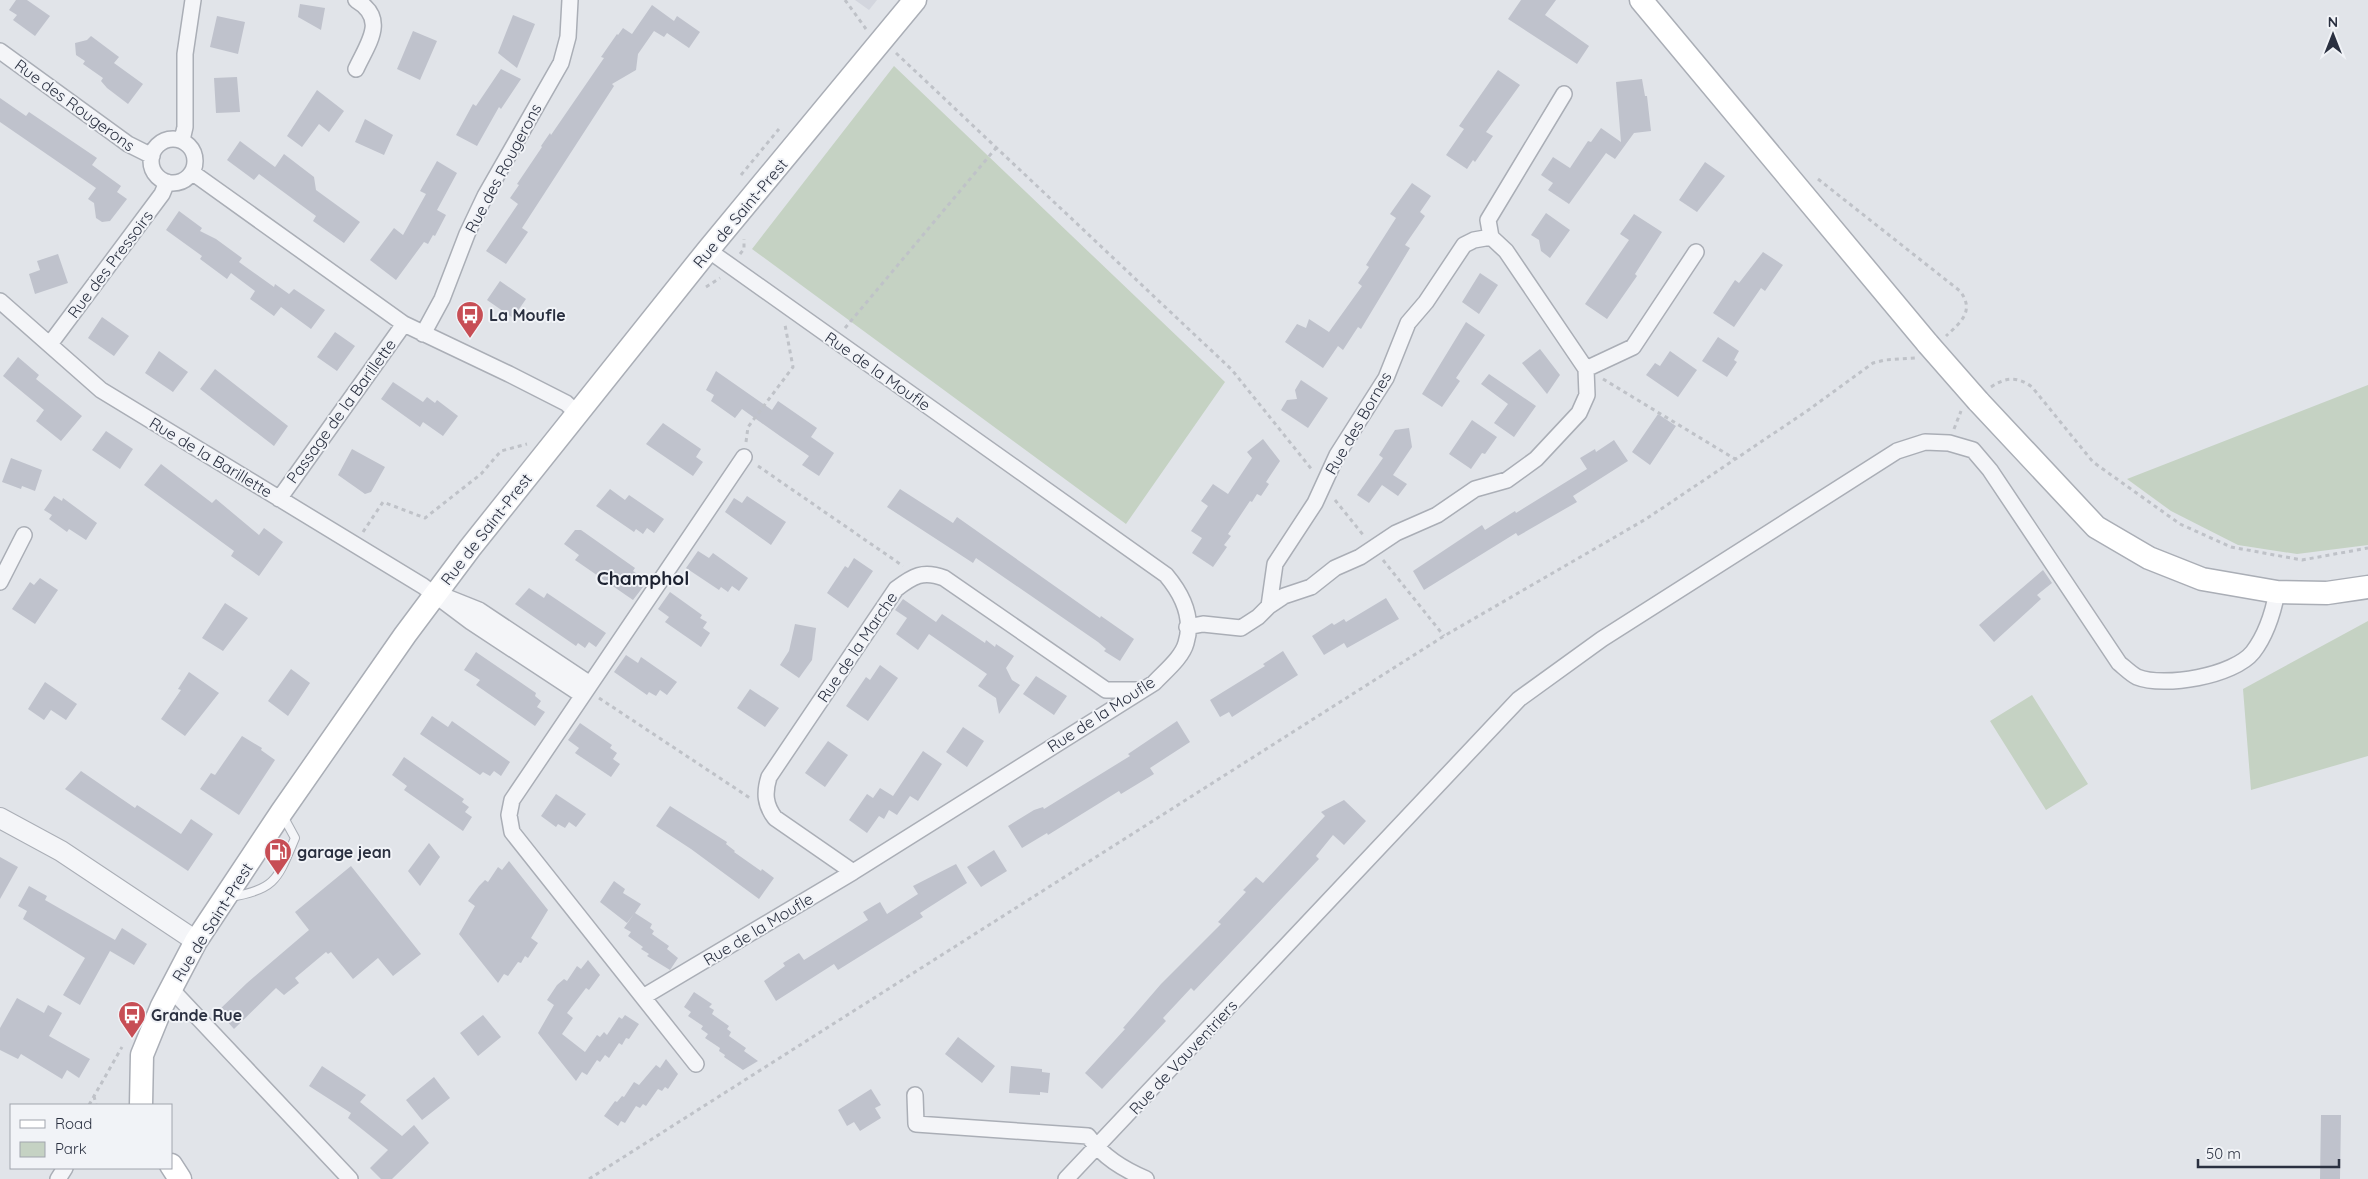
<svg xmlns="http://www.w3.org/2000/svg" width="2368" height="1179" viewBox="0 0 2368 1179" font-family="Quicksand,sans-serif">
<rect width="100%" height="100%" fill="#e1e4e9"/>
<path fill="#d3d6de" d="M855,0H877L869,10Z"/>
<path fill="#c5d2c3" d="M894,66L1225,382L1126,524L752,249Z
M2368,385V545L2297,554L2238,545L2171,511L2127,479Z
M2368,621V756L2251,790L2243,689Z
M2032,695L2088,784L2046,810L1990,721Z"/>
<path fill="#bfc2cc" d="M16,0H27L50,16L35,36L13,20L17,15L9,10Z
M1521,0H1556L1545,15L1589,46L1577,64L1508,19Z
M300,4L325,8L321,30L298,17Z
M652,5L674,21L677,16L700,32L689,48L667,33L664,37L654,31L638,54L636,70L612,84L614,86L522,228L528,232L506,264L486,251L518,204L510,198L519,185L517,184L542,147L541,146L550,133L551,135L604,58L601,57L617,34L618,35L623,28L632,34Z
M513,15L535,24L517,68L498,53Z
M217,16L245,22L238,54L210,47Z
M413,31L437,41L420,80L397,69Z
M91,36L119,57L114,63L143,84L128,104L107,88L101,81L103,78L83,64L85,61L76,55L75,43L87,40Z
M501,69L521,79L501,109L499,107L477,146L456,135L473,104L476,106Z
M1498,70L1520,85L1486,132L1493,136L1475,162L1473,160L1467,169L1446,155L1464,129L1459,126Z
M237,77L240,112L216,113L214,78Z
M1642,79L1645,96H1647L1651,131L1634,133L1615,159L1606,153L1569,204L1548,190L1553,183L1541,175L1553,157L1570,168L1588,141L1591,142L1601,128L1621,142L1616,82Z
M317,90L344,111L329,132L319,124L302,147L287,136Z
M0,98L26,116L29,112L97,158L92,165L121,186L117,192L127,199L110,221L102,222L96,218L94,203L88,199L96,188L0,122Z
M365,119L393,135L384,155L355,142Z
M240,141L275,167L284,154L314,177L316,190L360,222L344,243L313,221L316,216L259,174L254,180L227,160Z
M437,161L457,173L437,210L446,215L435,236L433,235L428,244L424,242L396,280L370,260L394,228L403,235L426,194L420,191Z
M1705,162L1725,176L1697,212L1679,200Z
M1412,183L1431,196L1420,212L1425,216L1405,245L1410,248L1361,329L1358,327L1343,350L1338,346L1323,368L1285,342L1297,324L1306,328L1309,319L1329,332L1362,286L1358,283L1369,267L1366,265L1396,218L1390,214Z
M179,211L202,228L200,231L216,239L242,258L239,262L274,287L275,284L289,294L294,289L325,310L311,329L281,307L274,316L250,299L255,291L231,273L227,279L200,259L202,256L166,230Z
M1546,213L1570,230L1550,258L1541,251L1539,240L1531,235Z
M1634,214L1662,232L1635,274L1637,276L1607,319L1585,304L1629,240L1620,234Z
M1763,252L1783,265L1765,291L1761,288L1734,327L1713,313L1735,280L1739,283Z
M58,254L68,283L35,294L29,274L40,270L37,261Z
M1480,273L1498,285L1479,314L1462,302Z
M500,281L526,299L513,318L487,300Z
M102,317L129,336L114,356L88,338Z
M1466,322L1485,335L1456,378L1460,381L1442,407L1422,394Z
M335,332L355,346L337,371L317,357Z
M1718,337L1739,351L1734,360L1737,362L1727,377L1702,361Z
M1540,349L1560,375L1547,394L1522,363Z
M159,351L188,372L173,392L145,373Z
M1670,351L1697,370L1678,397L1646,375L1655,363L1660,366Z
M18,357L39,375L36,379L82,416L61,441L36,421L44,410L3,376Z
M215,369L288,426L274,446L200,389Z
M716,371L772,410L778,401L817,428L811,437L834,453L819,476L802,465L809,456L780,436L742,409L735,418L711,401L714,395L706,390Z
M1489,374L1536,406L1514,437L1494,423L1508,404L1481,384Z
M1301,380L1328,398L1308,428L1281,410L1287,400L1297,399L1295,390Z
M393,382L423,402L427,397L435,403L437,400L458,416L443,436L423,422L420,427L381,399Z
M1658,414L1676,426L1650,465L1632,452Z
M1472,420L1497,437L1485,454L1482,453L1471,469L1449,454Z
M663,423L701,449L696,457L703,462L693,476L646,444Z
M1409,428L1412,447L1393,475L1407,484L1398,496L1382,485L1369,503L1357,495L1383,458L1379,455L1395,430Z
M106,431L133,449L120,469L92,450Z
M1263,439L1280,461L1266,482L1269,484L1261,496L1257,494L1252,502L1250,501L1228,534L1231,536L1224,545L1227,547L1213,567L1192,553L1202,538L1191,531L1208,506L1201,501L1213,484L1228,494L1252,458L1247,452Z
M1614,440L1628,461L1573,496L1577,502L1518,536L1516,533L1424,590L1413,571L1482,525L1485,530L1515,511L1516,513L1587,469L1580,458L1595,449L1596,452Z
M352,449L385,467L371,492L365,494L338,475Z
M11,458L42,470L35,491L22,486L21,489L2,482Z
M161,464L212,503L216,499L259,535L264,528L283,542L259,576L231,556L234,551L144,485Z
M610,489L625,500L629,495L664,519L654,533L647,528L643,534L636,529L634,532L596,506Z
M900,489L953,523L957,517L1100,618L1101,616L1134,639L1120,661L1104,651L1106,649L1098,642L976,558L973,563L887,507Z
M54,496L62,501L63,498L97,523L86,540L69,529L67,532L49,519L52,515L44,510Z
M747,496L786,522L771,545L725,512L734,498L742,503Z
M575,530H581L635,568L633,571L640,576L636,582L643,587L633,600L575,560L579,555L564,544Z
M698,551L709,558L713,553L748,578L739,591L732,586L728,592L721,587L719,590L686,568Z
M854,558L873,571L848,608L827,593L845,566L848,568Z
M2043,570L2052,583L2037,595L2041,599L1994,642L1979,625Z
M40,578L58,590L35,624L12,609L30,582L34,585Z
M529,588L544,598L547,593L606,633L596,647L589,642L585,648L578,643L576,646L515,604Z
M670,592L702,615L700,618L707,622L703,628L710,633L701,647L665,622L669,617L658,609Z
M1386,598L1399,619L1347,648L1344,643L1324,655L1312,636L1332,623L1334,625L1344,619L1346,622Z
M903,599L936,622L942,614L985,643L986,640L995,647L996,644L1014,656L1006,668L1012,680L1020,685L999,714L996,698L978,686L987,674L929,634L918,650L896,634L907,618L895,610Z
M225,603L248,618L223,651L202,638Z
M795,624L816,628L812,660L799,678L780,665L789,651Z
M1283,651L1298,675L1232,717L1229,712L1220,717L1210,700L1265,666L1263,664Z
M476,652L536,693L535,696L541,701L537,707L545,712L535,726L476,685L480,680L464,670Z
M626,655L638,663L641,657L677,682L667,695L660,690L656,696L649,692L647,695L614,672Z
M880,665L898,678L868,721L846,706L866,677L870,680Z
M291,669L310,683L288,716L268,701Z
M189,672L219,693L185,736L161,719L181,690L178,689Z
M1036,676L1067,696L1054,715L1023,694Z
M45,682L77,704L66,720L51,710L44,720L28,709Z
M750,689L779,708L765,727L737,708Z
M432,716L448,727L452,721L510,762L501,776L494,771L490,776L483,772L480,775L420,734Z
M1177,721L1190,742L1150,768L1154,774L1121,794L1119,791L1048,835L1047,833L1022,848L1008,826L1034,810L1043,807L1044,809L1130,756L1128,754Z
M580,723L612,745L610,748L617,753L613,759L620,764L611,777L575,753L579,748L568,740Z
M963,727L984,741L967,767L946,752Z
M242,736L262,748L261,750L275,760L239,815L200,789L211,773L215,775Z
M828,741L848,755L825,787L805,773Z
M923,751L942,764L918,801L910,796L897,815L889,810L884,819L879,816L867,833L849,820L867,794L873,798L880,788L893,796Z
M404,757L464,799L462,802L469,807L465,812L472,817L463,831L404,790L407,786L392,775Z
M81,771L135,808L137,805L181,834L191,819L213,834L188,871L65,789Z
M556,794L586,814L576,827L569,822L565,828L558,824L556,827L541,816Z
M1344,800L1366,821L1344,845L1333,835L1316,856L1319,859L1194,991L1191,988L1163,1018L1166,1021L1102,1089L1085,1073L1125,1029L1123,1028L1161,984L1221,924L1218,922L1246,892L1243,890L1256,877L1263,883L1325,816L1321,812Z
M670,806L727,842L726,844L735,851L734,852L761,871L762,869L774,878L759,899L691,849L656,826Z
M429,843L440,857L420,886L408,871Z
M994,850L1007,871L981,887L967,867Z
M0,857L18,867L0,899Z
M509,861L548,910L531,938L538,943L528,958L525,956L521,963L518,962L508,976L504,974L498,983L459,934L475,906L468,901L479,886L485,880L488,882L498,867L502,870Z
M956,864L967,883L920,913L923,917L838,970L834,964L776,1001L764,981L785,966L783,963L799,953L804,960L868,920L863,912L880,902L887,914L918,894L913,886Z
M351,866L421,954L393,976L378,958L353,979L331,952L328,954L326,952L295,978L299,983L284,995L276,988L234,1029L218,1011L247,983L309,930L295,912Z
M614,881L625,889L623,893L641,904L635,913L652,924L650,928L654,931L652,934L669,946L667,949L678,958L670,970L647,956L649,954L641,949L643,947L628,936L631,932L624,928L634,914L627,923L600,902Z
M29,886L47,896L45,900L115,940L122,928L147,944L134,965L110,951L80,1005L63,995L85,958L23,919L27,911L18,906Z
M588,960L600,975L589,990L586,988L567,1013L573,1018L562,1034L585,1052L597,1035L600,1037L604,1032L607,1035L619,1017L622,1019L625,1015L639,1024L629,1039L626,1038L622,1045L619,1043L609,1058L605,1055L600,1062L597,1060L587,1075L582,1072L576,1081L538,1033L554,1005L547,1000L557,985L564,979L567,981L577,966L581,969Z
M694,992L712,1004L709,1007L714,1010L712,1014L729,1026L727,1029L731,1032L729,1036L746,1048L744,1051L758,1061L743,1070L724,1057L725,1055L719,1051L720,1048L705,1038L708,1034L701,1029L703,1026L688,1016L691,1012L684,1007Z
M17,998L44,1013L48,1005L62,1013L49,1036L90,1059L79,1078L67,1070L62,1079L21,1054L18,1059L0,1050V1028Z
M483,1015L501,1037L478,1056L460,1033Z
M958,1037L995,1066L982,1083L945,1054Z
M666,1059L678,1074L668,1089L665,1087L662,1091L658,1089L646,1106L643,1104L640,1108L636,1106L625,1123L621,1121L618,1126L604,1116L615,1101L617,1102L622,1096L624,1097L634,1082L639,1085L656,1065L660,1068Z
M322,1066L366,1095L360,1102L402,1136L414,1125L429,1143L392,1179H381L370,1168L388,1150L348,1118L351,1113L309,1086Z
M1011,1066L1042,1069V1072L1050,1073L1048,1093L1040,1092V1095L1009,1093Z
M434,1077L450,1098L422,1120L406,1100Z
M871,1089L881,1105L875,1108L881,1118L860,1131L854,1122L847,1126L838,1110Z
M2321,1115H2341L2340,1179H2320Z"/>
<g fill="none" stroke-linecap="round" stroke-linejoin="round">
<defs>
<path id="service" d="M230,897C276,890 278,878 295,838L283,816"/>
<path id="minor" d="M356,0C388,19 368,43 356,69
M0,51L128,144L152,156
M151 161a22 22 0 1 1 44 0a22 22 0 1 1-44 0Z
M182,140L185,127V54L193,0
M193,173L404,324L509,374L566,403L577,413
M1491,237L1488,220L1564,94
M0,301L101,390L423,586L471,622L582,695
M423,334L442,299L467,234L485,196L561,63L568,37L570,0
M50,344L162,194L167,182
M1586,369L1633,347L1696,252
M279,499L404,324
M0,582L24,535
M444,596L479,610L590,684
M1187,627L1203,624L1241,628L1258,617L1269,606L1275,564L1315,503L1337,455L1386,378L1408,323L1426,302L1464,245L1474,240L1491,237L1506,251L1586,369L1587,395L1579,413L1536,459L1507,480L1475,489L1437,515L1396,533L1360,557L1335,568L1311,587L1284,596L1269,606
M853,872L775,818C765,805 764,793 769,777L896,589C913,576 923,570 944,578L1106,690H1140
M171,989L350,1179
M643,997L853,872L1154,683C1164,672 1182,658 1186,643C1194,617 1182,594 1166,575L708,250
M696,1064L512,832L509,815L512,800L744,457
M915,1095L916,1124L1088,1136C1103,1157 1123,1169 1146,1179
M58,1179L65,1168
M1066,1179L1519,699L1602,639L1897,451L1925,442L1949,443L1973,450L1990,470L2119,663C2124,667 2131,674 2137,677C2164,688 2234,676 2253,652C2266,635 2273,613 2277,592"/>
<path id="tertiary" d="M0,818L61,851L196,941"/>
<path id="secondary" d="M1641,0L1928,344
M1978,401L2096,527L2149,558L2202,579L2277,592L2327,593L2368,587
M141,1105L142,1055L162,1006L196,941L281,813L405,635L470,548L708,250L915,0
M171,1165L180,1179"/>
</defs>
<use href="#service" stroke="#aaaeb6" stroke-width="10"/>
<use href="#minor" stroke="#aaaeb6" stroke-width="18"/>
<use href="#tertiary" stroke="#aaaeb6" stroke-width="22"/>
<use href="#secondary" stroke="#aaaeb6" stroke-width="25"/>
<path stroke="#bfc2c8" stroke-width="3" stroke-dasharray="4 4" stroke-linecap="butt" d="M845,0L866,29
M896,53L1232,370L1313,471
M741,175L779,129
M1818,179L1960,291C1975,311 1961,322 1946,336
M740,254L744,249V239
M706,287L720,278
M845,328L996,148
M1603,379L1735,459
M1991,387C2006,377 2017,376 2032,387L2093,462L2180,524L2231,547L2302,560L2368,548
M1954,429L1961,411
M746,442L748,427L793,367L785,325
M758,466L903,566
M1335,500L1364,536
M363,532L383,502L425,518L481,474L501,451L527,444
M1383,560L1444,636
M599,698L750,798
M94,1096L96,1105
M89,1105L122,1047
M589,1179L1444,636L1646,519L1807,411L1873,363L1885,360L1915,358"/>
<use href="#service" stroke="#f4f5f8" stroke-width="8"/>
<use href="#minor" stroke="#f4f5f8" stroke-width="15"/>
<use href="#tertiary" stroke="#f4f5f8" stroke-width="20"/>
<use href="#secondary" stroke="#fff" stroke-width="22"/>
<defs>
<path id="secondary-bridge" d="M1928,344L1978,401"/>
</defs>
<use href="#secondary-bridge" stroke="#aaaeb6" stroke-width="25" stroke-linecap="butt"/>
<use href="#secondary-bridge" stroke="#fff" stroke-width="22"/>
</g>
<defs>
<symbol id="bus-pin" viewBox="-11 -11 22 30"><path d="M0 17L-7.5 6A9.5 9.5 0 1 1 7.5 6Z" fill="#c74e55" stroke="#f1f3f7"/><path d="M-5-6H5V4H4V6H2V4H-2V6H-4V4H-5ZM-3.5-4V0h7V-4ZM-3.5 1.2v1.5H-2V1.2ZM2 1.2v1.5H3.5V1.2Z" fill="#fff"/></symbol>
<symbol id="fuel-pin" viewBox="-11 -11 22 30"><path d="M0 17L-7.5 6A9.5 9.5 0 1 1 7.5 6Z" fill="#c74e55" stroke="#f1f3f7"/><path d="M-5.5-6h7V0h2V4h1.3V-2.5L3-4.5l.8-.8L6-3V5H2.5V1h-1V6h-7ZM-4.2-4.7v3.2H.2V-4.7Z" fill="#fff"/></symbol>
</defs>
<g fill-rule="evenodd">
<use href="#bus-pin" x="454" y="299" width="32" height="43"/>
<use href="#fuel-pin" x="262" y="836" width="32" height="43"/>
<use href="#bus-pin" x="116" y="999" width="32" height="43"/>
</g>
<g text-anchor="middle" stroke-width="4" stroke-linejoin="round" paint-order="stroke">
<g font-size="16" fill="#2a3040" stroke="#f1f3f7">
<text transform="translate(75 105) rotate(36)" y="6">Rue des Rougerons</text>
<text transform="translate(503 168) rotate(-62)" y="6">Rue des Rougerons</text>
<text transform="translate(740 213) rotate(-50)" y="6">Rue de Saint-Prest</text>
<text transform="translate(110 264) rotate(-53)" y="6">Rue des Pressoirs</text>
<text transform="translate(878 371) rotate(35)" y="6">Rue de la Moufle</text>
<text transform="translate(341 411) rotate(-54)" y="6">Passage de la Barillette</text>
<text transform="translate(1358 423) rotate(-60)" y="6">Rue des Bornes</text>
<text transform="translate(211 457) rotate(31)" y="6">Rue de la Barillette</text>
<text transform="translate(486 529) rotate(-52)" y="6">Rue de Saint-Prest</text>
<text transform="translate(857 647) rotate(-56)" y="6">Rue de la Marche</text>
<text transform="translate(1101 714) rotate(-33)" y="6">Rue de la Moufle</text>
<text transform="translate(212 922) rotate(-58)" y="6">Rue de Saint-Prest</text>
<text transform="translate(758 929) rotate(-31)" y="6">Rue de la Moufle</text>
<text transform="translate(1183 1057) rotate(-47)" y="6">Rue de Vauventriers</text>
</g>
<g font-size="16" font-weight="bold" fill="#2a3040" stroke="#f1f3f7" text-anchor="start">
<text x="489" y="321">La Moufle</text>
<text x="297" y="858">garage jean</text>
<text x="151" y="1021">Grande Rue</text>
</g>
<g font-size="19" font-weight="bold" fill="#1d2231" stroke="#f1f3f7">
<text x="643" y="585">Champhol</text>
</g>
</g>
<rect x="10" y="1104" width="162" height="65" fill="#f1f3f7" stroke="#a1a5ae"/>
<rect x="20" y="1120" width="25" height="8" fill="#ffffff" stroke="#a1a5ae"/>
<text x="55" y="1129" font-size="15" fill="#2a3040">Road</text>
<rect x="20" y="1142" width="25" height="15" fill="#c5d2c3" stroke="#a1a5ae"/>
<text x="55" y="1154" font-size="15" fill="#2a3040">Park</text>
<g transform="translate(2333 35)" stroke="#f1f3f7" stroke-width="4" paint-order="stroke">
<path d="M0-4L9 19L0 12L-9 19Z" fill="#2a3040"/>
<text y="-8" font-size="14" font-weight="bold" text-anchor="middle" fill="#2a3040">N</text>
</g>
<path d="M2198 1159v8h141v-8" fill="none" stroke="#2a3040" stroke-width="2.5"/>
<text x="2206" y="1159" font-size="15" fill="#2a3040" stroke="#f1f3f7" stroke-width="4" paint-order="stroke">50 m</text>
</svg>
